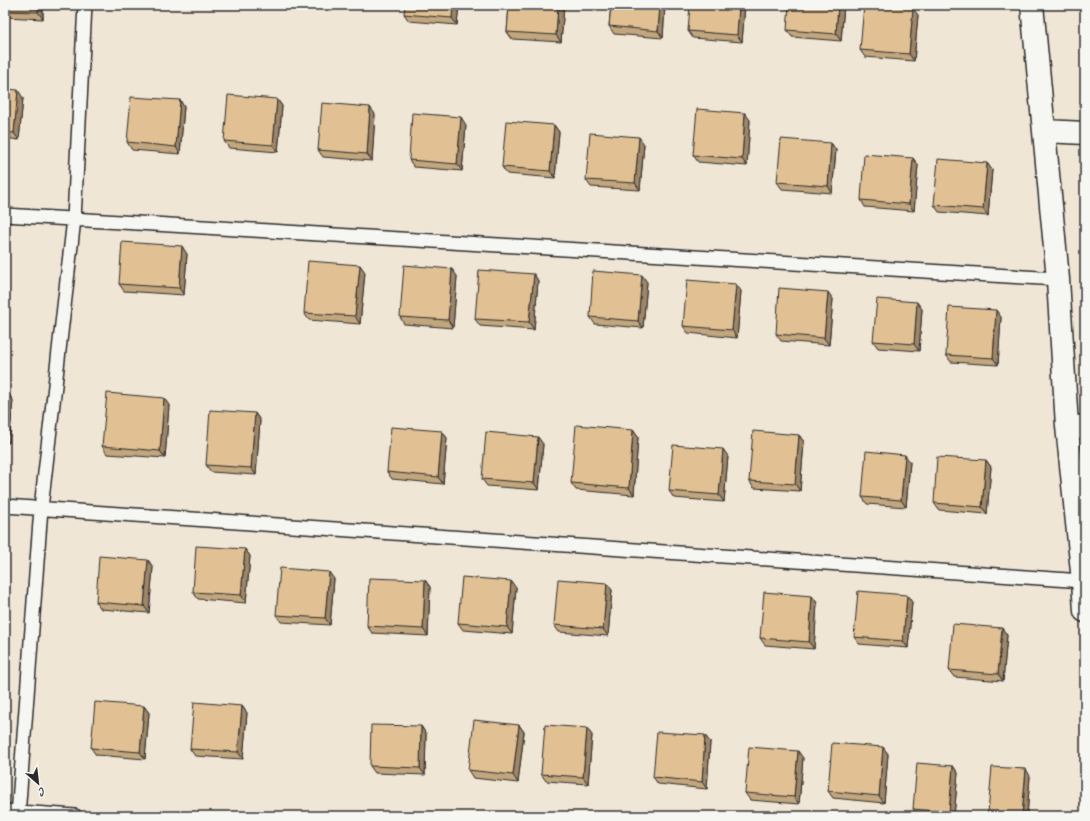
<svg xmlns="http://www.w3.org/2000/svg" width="1090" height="821" viewBox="0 0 1090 821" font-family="Caveat,sans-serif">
<rect width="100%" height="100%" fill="#f0e6d6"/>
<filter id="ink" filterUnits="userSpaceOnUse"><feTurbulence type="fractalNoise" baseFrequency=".025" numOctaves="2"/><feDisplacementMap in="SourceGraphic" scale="8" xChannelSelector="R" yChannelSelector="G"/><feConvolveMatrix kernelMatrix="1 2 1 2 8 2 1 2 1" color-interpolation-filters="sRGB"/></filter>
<g filter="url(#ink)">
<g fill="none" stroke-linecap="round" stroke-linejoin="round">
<defs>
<path id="service" d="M5,215L1058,279
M5,506L1083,581
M5,811L75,816
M18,816L41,508L74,219L85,5"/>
<path id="minor" d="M1032,5L1058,279L1067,426L1083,581L1085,611
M1044,131L1085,133
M1067,426L1085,427"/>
</defs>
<use href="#service" stroke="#2b2b2b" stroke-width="16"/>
<use href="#minor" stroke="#2b2b2b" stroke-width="25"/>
<use href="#service" stroke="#f6f6f2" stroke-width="13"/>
<use href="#minor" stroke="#f6f6f2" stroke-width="22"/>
</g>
<path fill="#c2a67e" stroke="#2b2b2b" d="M5,5H43V19L5,17Z
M247,5H288V8Z
M361,5H381V6Z
M459,5L457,25L409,21L404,14Z
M509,5H564L561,42L512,39L507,32Z
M611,5H665L663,38L614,34L609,26Z
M745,5L742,42L693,38L688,31Z
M844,5L841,41L792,37L787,30Z
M918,15L914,61L865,57L860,50Z
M5,89L23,98L19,140L5,138Z
M277,99L282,106L278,152L229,148L224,141Z
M180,100L184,107L180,154L132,150L127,142Z
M375,114L372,161L323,157L318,150Z
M750,120L747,166L698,162L693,155Z
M466,125L462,171L414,167L409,160Z
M554,125L559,132L555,178L507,174L502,167Z
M831,143L836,150L832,193L782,189L777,182Z
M644,144L640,190L591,187L586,180Z
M987,163L992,170L988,216L939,212L934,205Z
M918,165L914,211L865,207L861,200Z
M187,254L184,295L124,291L119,284Z
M365,272L360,324L309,320L304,313Z
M534,274L538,281L534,330L480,326L475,319Z
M457,276L453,328L404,324L400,317Z
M647,282L643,328L595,324L590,317Z
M741,291L737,338L688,333L683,326Z
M833,299L829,345L781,341L776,334Z
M922,309L919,351L878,348L873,341Z
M1001,317L998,365L951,362L946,355Z
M5,392L13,400L9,443H5Z
M169,405L165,458L107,454L102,446Z
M260,420L256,475L211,472L206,465Z
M633,430L638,437L634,495L576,490L571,483Z
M442,431L447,438L443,484L392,479L387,472Z
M799,435L804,442L800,491L754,488L749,481Z
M543,444L539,490L487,486L482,479Z
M728,456L724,502L674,498L669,491Z
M986,460L991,467L987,514L939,510L934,503Z
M910,462L906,507L867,504L862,497Z
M245,549L250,556L246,603L198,599L193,592Z
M148,560L153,567L149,613L101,609L96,602Z
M334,579L330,625L281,622L276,615Z
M425,580L430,587L428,636L372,633L367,626Z
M516,588L512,634L463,630L458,623Z
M612,590L608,636L559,632L554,625Z
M812,596L817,603L814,649L765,645L760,638Z
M912,602L908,648L859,644L854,637Z
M1007,635L1003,681L954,677L949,670Z
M144,706L149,713L145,759L96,755L91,748Z
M242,706L247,713L243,759L195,756L190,749Z
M519,725L524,732L518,783L473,778L468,770Z
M421,726L426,734L425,775L375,773L370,766Z
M592,735L588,784L546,781L541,774Z
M710,742L707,789L658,784L653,777Z
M883,747L888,754L884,803L833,798L828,791Z
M803,758L799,804L750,800L745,793Z
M953,766L958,773L954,816H918L913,809Z
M1030,776L1027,816H991L988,813Z"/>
<path fill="#9e8767" stroke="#2b2b2b" d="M38,5H43V19L38,12Z
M453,5H459L457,25L452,18Z
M558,5H564L561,42L556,35Z
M660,5H665L663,38L658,31Z
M739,5H745L742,42L737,35Z
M838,5H844L841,41L836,34Z
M913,8L918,15L914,61L909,54Z
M18,90L23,98L19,140L14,133Z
M277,99L282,106L278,152L273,145Z
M180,100L184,107L180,154L176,147Z
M370,107L375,114L372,161L367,154Z
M745,113L750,120L747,166L742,159Z
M461,117L466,125L462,171L457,164Z
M554,125L559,132L555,178L550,171Z
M639,137L644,144L640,190L635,183Z
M831,143L836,150L832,193L828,186Z
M913,158L918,165L914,211L909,204Z
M987,163L992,170L988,216L983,209Z
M182,246L187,254L184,295L179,288Z
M360,265L365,272L360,324L355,316Z
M452,269L457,276L453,328L448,320Z
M534,274L538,281L534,330L529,322Z
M642,275L647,282L643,328L638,321Z
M736,284L741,291L737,338L732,330Z
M828,292L833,299L829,345L824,338Z
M917,302L922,309L919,351L914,344Z
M996,310L1001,317L998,365L993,358Z
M8,393L13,400L9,443L5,437V427Z
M164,398L169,405L165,458L160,451Z
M255,413L260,420L256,475L251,468Z
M633,430L638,437L634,495L629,488Z
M442,431L447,438L443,484L438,477Z
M799,435L804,442L800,491L795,484Z
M538,437L543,444L539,490L534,483Z
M723,449L728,456L724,502L719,495Z
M905,455L910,462L906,507L901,500Z
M986,460L991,467L987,514L982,507Z
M5,546L6,547L5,561Z
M245,549L250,556L246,603L241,595Z
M148,560L153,567L149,613L144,606Z
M329,572L334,579L330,625L325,618Z
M425,580L430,587L428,636L423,629Z
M511,581L516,588L512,634L507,627Z
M607,583L612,590L608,636L603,629Z
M907,595L912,602L908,648L903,641Z
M812,596L817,603L814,649L809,642Z
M1002,628L1007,635L1003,681L998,674Z
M144,706L149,713L145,759L140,752Z
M242,706L247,713L243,759L238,752Z
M519,725L524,732L518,783L513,775Z
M421,726L426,734L425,775L420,768Z
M587,728L592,735L588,784L583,777Z
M705,735L710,742L707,789L702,782Z
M883,747L888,754L884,803L879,796Z
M798,751L803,758L799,804L794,797Z
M953,766L958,773L954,816H951L949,812Z
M1026,769L1030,776L1027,816H1022Z"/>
<path fill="#e1c193" stroke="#2b2b2b" d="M5,5H38V12L5,11Z
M405,5H453L452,18L404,14Z
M509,5H558L556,35L507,32Z
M611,5H660L658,31L609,26Z
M690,5H739L737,35L688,31Z
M789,5H838L836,34L787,30Z
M864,5H882L913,8L909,54L860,50Z
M5,89L18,90L14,133L5,132Z
M228,95L277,99L273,145L224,141Z
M131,97L180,100L176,147L127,142Z
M322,103L370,107L367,154L318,150Z
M697,109L745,113L742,159L693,155Z
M412,113L461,117L457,164L409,160Z
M506,121L554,125L550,171L502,167Z
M590,133L639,137L635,183L586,180Z
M781,139L831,143L828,186L777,182Z
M864,154L913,158L909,204L861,200Z
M938,159L987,163L983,209L934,205Z
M122,242L182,246L179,288L119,284Z
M308,261L360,265L355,316L304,313Z
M404,265L452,269L448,320L400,317Z
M479,270L534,274L529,322L475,319Z
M593,271L642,275L638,321L590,317Z
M687,280L736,284L732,330L683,326Z
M779,288L828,292L824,338L776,334Z
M877,299L917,302L914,344L873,341Z
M949,307L996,310L993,358L946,355Z
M5,392L8,393L5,427Z
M107,393L164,398L160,451L102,446Z
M210,410L255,413L251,468L206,465Z
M576,425L633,430L629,488L571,483Z
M391,427L442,431L438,477L387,472Z
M753,431L799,435L795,484L749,481Z
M486,432L538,437L534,483L482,479Z
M673,445L723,449L719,495L669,491Z
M866,451L905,455L901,500L862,497Z
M937,457L986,460L982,507L934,503Z
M196,546L245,549L241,595L193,592Z
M99,556L148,560L144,606L96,602Z
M280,568L329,572L325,618L276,615Z
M462,577L511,581L507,627L458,623Z
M369,578L425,580L423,629L367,626Z
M558,579L607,583L603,629L554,625Z
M858,591L907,595L903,641L854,637Z
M764,592L812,596L809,642L760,638Z
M953,624L1002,628L998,674L949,670Z
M95,702L144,706L140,752L91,748Z
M194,702L242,706L238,752L190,749Z
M474,720L519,725L513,775L468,770Z
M371,725L421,726L420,768L370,766Z
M545,725L587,728L583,777L541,774Z
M657,732L705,735L702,782L653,777Z
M832,743L883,747L879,796L828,791Z
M749,747L798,751L794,797L745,793Z
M917,763L953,766L949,812L913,809Z
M992,767L1026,769L1022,815L988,813Z"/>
</g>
<rect width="1090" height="821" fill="none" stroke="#f6f6f2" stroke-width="20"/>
<rect x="10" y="10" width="1070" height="801" fill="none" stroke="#2b2b2b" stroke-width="1.5" filter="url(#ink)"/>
<g transform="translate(38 783) rotate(152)" stroke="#f6f6f2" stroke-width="3" paint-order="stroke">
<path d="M0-3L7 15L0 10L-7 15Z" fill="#2b2b2b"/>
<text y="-6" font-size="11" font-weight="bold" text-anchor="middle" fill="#2b2b2b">С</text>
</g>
</svg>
